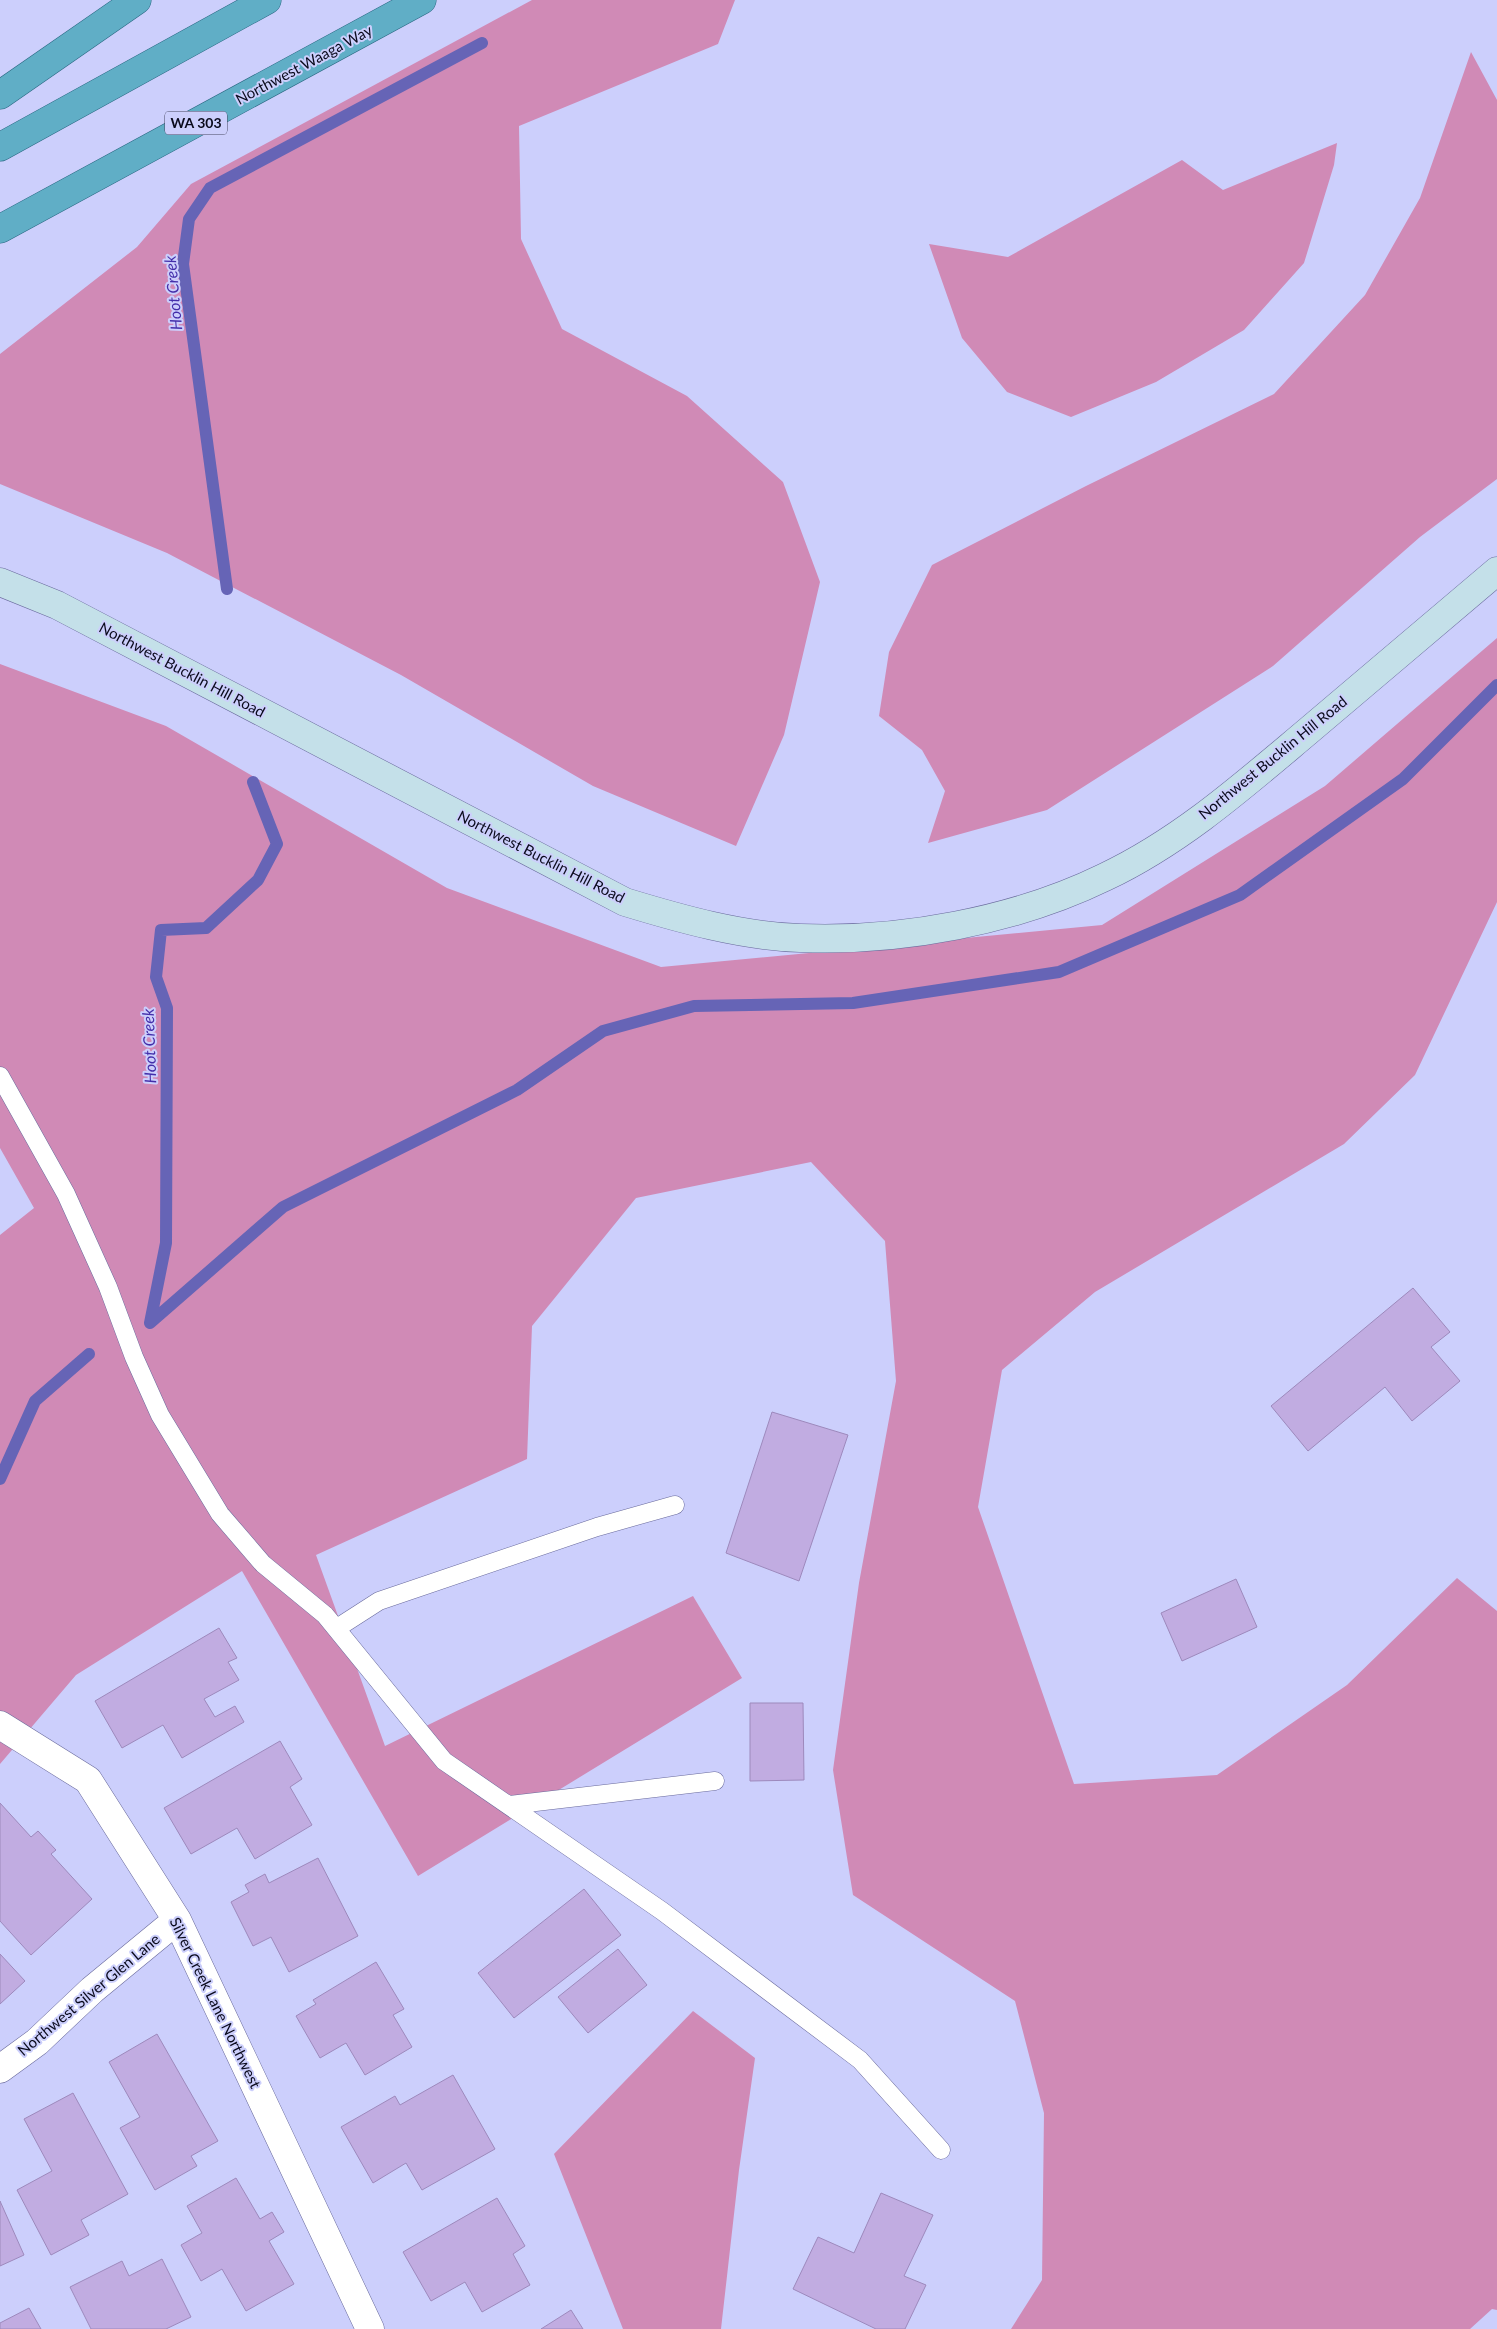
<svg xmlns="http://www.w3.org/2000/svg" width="1497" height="2329" viewBox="0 0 1497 2329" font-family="Lato,sans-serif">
<rect width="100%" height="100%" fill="#cccffc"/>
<path fill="#d08ab6" d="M532,0H735L718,44L519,126L521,239L562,329L687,396L783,482L820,582L784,735L736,846L593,786L401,675L167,553L0,484V354L137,247L191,184Z
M1471,52L1497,100V479L1420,537L1273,666L1047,810L928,843L945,791L922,750L879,716L889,652L932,565L1086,486L1274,394L1365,295L1420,198Z
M1337,143L1334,165L1304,263L1244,330L1156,382L1071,417L1007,392L962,338L929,244L1008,257L1182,160L1223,190Z
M1497,638V902L1415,1075L1344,1144L1095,1292L1002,1370L978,1507L1074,1784L1217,1775L1347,1685L1457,1578L1497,1611V2310L1492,2309L1470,2329H1011L1042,2280L1044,2113L1015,2001L853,1895L833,1770L859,1583L896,1381L885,1241L811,1162L636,1198L532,1326L527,1459L316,1555L385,1746L693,1596L742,1678L418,1876L242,1571L76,1675L0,1764V1235L34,1208L0,1148V664L166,726L447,888L661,967L1102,925L1325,786Z
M693,2011L755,2058L739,2170L721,2329H623L554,2154Z"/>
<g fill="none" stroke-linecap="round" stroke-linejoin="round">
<path stroke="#6664b6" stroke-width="12" d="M227,589L183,264L189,219L210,188L482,43
M150,1323L283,1207L517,1090L603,1031L694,1006L853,1003L1059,972L1240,895L1403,779L1497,685
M150,1323L166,1243L167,1008L156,977L161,930L206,928L258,880L277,844L253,782
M0,1479L35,1401L89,1354"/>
</g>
<path fill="#c1ace1" stroke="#9d89bc" d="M1413,1288L1450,1332L1431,1347L1460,1381L1412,1421L1385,1387L1308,1451L1271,1406Z
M772,1412L848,1435L799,1581L726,1553Z
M1236,1579L1257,1627L1182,1661L1161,1613Z
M219,1628L237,1658L228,1662L239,1680L204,1699L215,1717L235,1706L244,1722L182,1758L163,1725L122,1748L95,1701Z
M750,1703H803L804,1780L750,1781Z
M280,1741L302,1779L290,1787L312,1825L255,1859L237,1828L191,1854L164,1808Z
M0,1803L31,1837L38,1831L56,1850L51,1854L92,1899L31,1955L0,1921Z
M318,1858L358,1936L289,1972L271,1937L253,1946L231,1902L249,1892L245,1885L265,1874L269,1883Z
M584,1889L621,1935L514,2018L478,1973Z
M618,1949L647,1985L588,2033L558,1997Z
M0,1954L25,1981L0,2004Z
M376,1962L404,2009L393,2015L412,2047L365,2075L346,2043L320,2058L296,2016L316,2004L313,2000Z
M157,2034L218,2141L191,2156L197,2166L155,2190L120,2128L140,2117L109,2062Z
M453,2075L495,2149L422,2190L406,2163L373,2183L341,2127L395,2096L400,2105Z
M73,2093L128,2194L81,2220L89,2235L51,2255L17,2190L52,2171L24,2119Z
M236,2178L260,2219L272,2212L284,2232L269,2241L294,2284L246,2311L222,2269L201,2281L181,2245L202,2233L187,2206Z
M881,2193L933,2215L904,2276L926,2285L905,2329H876L793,2289L818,2237L854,2253Z
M497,2198L525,2246L513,2254L530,2285L482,2312L465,2282L431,2301L403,2252Z
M0,2201L24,2255L0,2266Z
M162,2259L191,2317L166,2329H91L70,2287L122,2261L129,2276Z
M29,2308L41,2329H0V2323Z
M571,2310L583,2329H541Z"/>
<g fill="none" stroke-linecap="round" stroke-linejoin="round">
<defs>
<path id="service" d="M0,1076L66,1194L108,1287L134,1357L160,1415L220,1514L263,1564L325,1615L444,1761L662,1911L860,2060L941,2150
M337,1628L379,1601L597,1527L675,1505
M510,1805L715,1781"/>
<path id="minor" d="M0,1725L88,1780L177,1920L370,2329
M0,2069L37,2042L92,1990L177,1920"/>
<path id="secondary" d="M0,582L57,605L625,902C681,919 741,936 800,938C900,942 1015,921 1105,877C1181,841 1244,785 1307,732C1370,678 1434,625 1497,571"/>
<path id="trunk" d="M0,95L137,0
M0,147L267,0
M0,229L422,0"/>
</defs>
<use href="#service" stroke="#696a9c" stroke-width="19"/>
<use href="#minor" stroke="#696a9c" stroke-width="29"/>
<use href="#secondary" stroke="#696a9c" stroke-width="29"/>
<use href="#trunk" stroke="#296781" stroke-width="29"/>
<use href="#service" stroke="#fff" stroke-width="18"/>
<use href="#minor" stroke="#fff" stroke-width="28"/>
<use href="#secondary" stroke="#c4e0e9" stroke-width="28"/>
<use href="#trunk" stroke="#60aec6" stroke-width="28"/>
</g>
<g text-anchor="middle" stroke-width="4" stroke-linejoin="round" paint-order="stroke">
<rect fill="#cccffc" stroke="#44455f" stroke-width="1" x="165" y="111.5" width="62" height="23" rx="4"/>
<g font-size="14" font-weight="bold" fill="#0a0a1c">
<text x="196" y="128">WA 303</text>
</g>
<g font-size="15" fill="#0a0a1c" stroke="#cccffc">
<text transform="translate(304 65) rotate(-28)" y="5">Northwest Waaga Way</text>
<text transform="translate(182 670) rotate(28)" y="5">Northwest Bucklin Hill Road</text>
<text transform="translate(1273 758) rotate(-39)" y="5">Northwest Bucklin Hill Road</text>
<text transform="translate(541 857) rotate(27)" y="5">Northwest Bucklin Hill Road</text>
<text transform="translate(89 1995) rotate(-40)" y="5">Northwest Silver Glen Lane</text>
<text transform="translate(215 2003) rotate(64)" y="5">Silver Creek Lane Northwest</text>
</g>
<g font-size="16" font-style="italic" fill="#432eaa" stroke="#cccffc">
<text transform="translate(173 293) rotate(-95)" y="6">Hoot Creek</text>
<text transform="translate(149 1046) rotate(-92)" y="6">Hoot Creek</text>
</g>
</g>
</svg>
